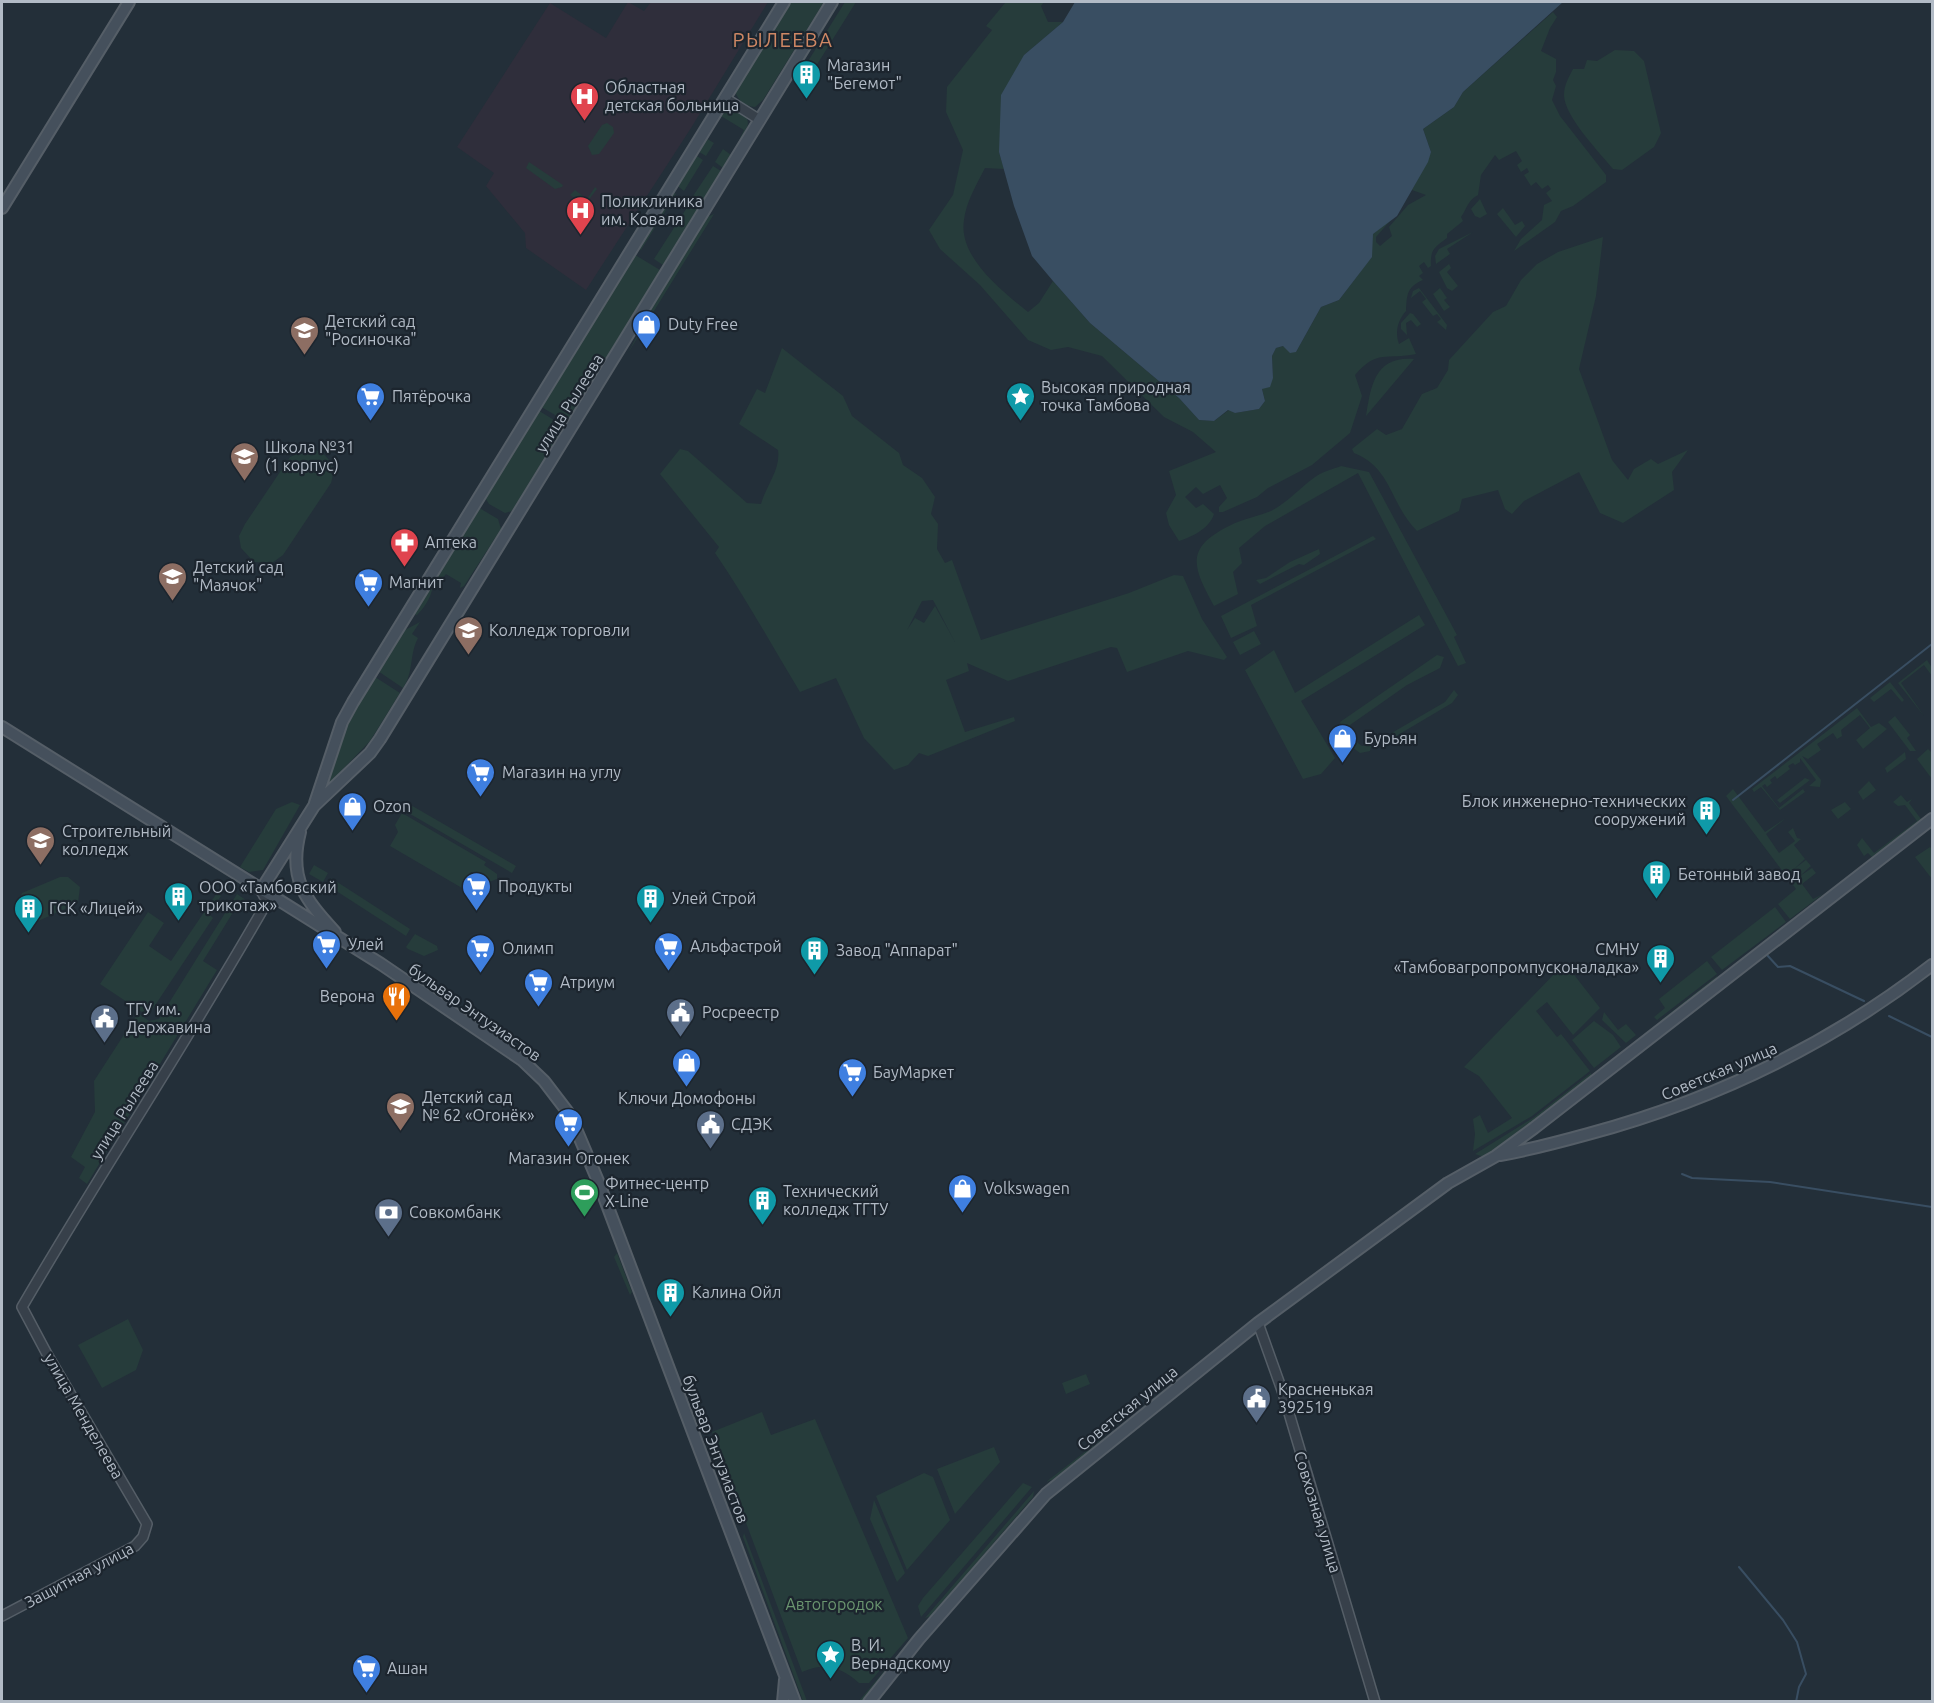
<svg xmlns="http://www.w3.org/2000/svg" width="1934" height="1703" viewBox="0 0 1934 1703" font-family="Ubuntu,sans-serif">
<rect width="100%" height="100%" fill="#232f39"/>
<path fill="#2f2e3b" d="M628,2L644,11L651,2H768L691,128L586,290L526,248L525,233L486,186L494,173L457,147L550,3L606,38Z"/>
<path fill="#263c3b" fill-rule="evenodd" d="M787,2H824L763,100L755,107C745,106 738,101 735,91Z
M845,2H856L808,79L800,74Z
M1011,2H1044L1041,6L1048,22H1063L1024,55L999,152L1004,169L985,168C977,184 966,202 964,220C958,257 1002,291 1028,312L1039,303L1053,281L1090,323L1179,398L1199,420L1214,421L1229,410L1235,413L1259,409L1265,401L1262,389L1273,378L1272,356L1276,348L1283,346L1296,352L1321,307L1339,300L1372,256L1364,242L1372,232L1390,221L1376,237V242L1380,246L1392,236L1389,227L1408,205L1426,195L1412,190L1431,152L1423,129L1454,107L1463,92L1553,12L1557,17L1550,28L1541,51L1556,59V72L1553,80L1556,86L1552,100L1560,116L1606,175V182L1573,206L1561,211L1555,222L1514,251L1521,239L1542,220L1544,205L1552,201L1546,193L1551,189L1548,185L1542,189L1536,182L1531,186L1524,175L1529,172L1527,168L1521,172L1517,165L1522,161L1516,151L1499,160L1495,155L1481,175L1478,195C1467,201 1467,209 1461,217L1463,221L1447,234V238C1435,247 1430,249 1431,266L1428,268L1424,262L1419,266L1423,273L1419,276L1423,280C1406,287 1407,296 1406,311C1397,321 1395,333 1399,344L1409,338L1416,354C1387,360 1377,349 1355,375L1362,396L1350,433L1312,465L1268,488L1257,497L1223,512H1219V507L1227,498L1220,485L1203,494L1196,487L1185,497L1196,508L1203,504L1214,514C1210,528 1192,537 1179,541L1169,525L1166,513L1176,495L1169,471L1216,452L1193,432L1164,417L1102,356L1068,347L1051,350L1028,340L980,285L940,249L929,230L953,195L963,150L946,112L947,87L992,30L986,26L1005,3Z
M1615,50L1634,51L1644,61L1661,133L1654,147L1622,170L1613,169C1600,153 1564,116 1564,95C1564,85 1569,77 1573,69H1584L1587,60L1597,61Z
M729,105C756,119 750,124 736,147L744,130L721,116L711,132L709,130L724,107Z
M607,123L613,127L614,133L599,154L592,155L588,146L602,125Z
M704,137L714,143L706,156L696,150Z
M723,149L731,155L723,168L715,162Z
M694,154L703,160L684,191L675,184Z
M529,162L563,185L562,187L555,189L526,168Z
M713,166L721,171L702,202L693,196Z
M595,187L597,189L585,205L570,195L575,190L587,199Z
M671,191L676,194L641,250L636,247Z
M1480,199L1487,214L1480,218L1475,216L1471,209Z
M690,203L698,208L663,265L654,259Z
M1503,208L1515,225L1522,221L1525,226L1516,237L1497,214Z
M714,214L628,353L639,332L637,327L703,219Z
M1473,232L1447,249L1450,254L1436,264L1435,256L1439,249Z
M1603,237L1596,296L1579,369L1612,460L1628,480L1634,469L1651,459L1658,464L1688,450L1672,472L1674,490L1623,523L1600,513L1579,472L1524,501L1512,514L1505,509L1498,490L1462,499L1459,511L1417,531C1390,504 1392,468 1354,453L1352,449L1377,429L1386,435L1402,429L1422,394L1437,388L1448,370L1449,360L1493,312L1506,306L1521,280L1537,264L1558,252Z
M632,253L660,270L567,422L538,405Z
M1449,264L1451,268L1447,272L1458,286L1452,291L1447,288L1439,272Z
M1419,288L1447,325L1446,330L1437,322L1441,319L1437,314L1433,316L1422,302L1426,299L1420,291L1411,298L1413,291Z
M1440,288L1447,298L1444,300L1450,307L1444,311L1433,294Z
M1410,313L1413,314L1421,324L1417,327L1411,320L1406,323L1407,335L1401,329V323Z
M782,348L843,396L852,416L899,453L903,465L922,478L935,497L931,514L938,524L937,549L945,563L952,560L981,640L1129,593L1174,575L1183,576L1202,619L1227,657L1224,660L1188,651L1127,672L1117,648L1111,647L1008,681L967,663L969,671L946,680L965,732L1014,717L1015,721L928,756L919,753L908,765L894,770L864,738L836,678L800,692C772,646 746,598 715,553L719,547L660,474L680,449L688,451L747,503L761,504C766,486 781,469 778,450L739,424L757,389L765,393ZM933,600L955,642L935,606L924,623L915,618L907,630L922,601Z
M1414,359L1366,416C1371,385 1375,356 1414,359Z
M536,409L564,426L512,511L505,513L489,504L484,496Z
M307,449C326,449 337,465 331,483L283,555L272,563L254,562L241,548L239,536L245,524L290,457Z
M1341,466L1369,472L1457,635L1454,637L1466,663L1458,666L1358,473L1265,526L1239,548L1242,563L1233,572L1238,594L1214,606C1190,563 1186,546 1235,523C1247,518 1259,516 1271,511C1288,502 1300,488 1315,477C1322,472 1333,469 1341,466Z
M476,509H481L498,519L501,529L464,586L460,588L461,583L446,574L438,584V572Z
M1373,536L1376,539L1251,605L1257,626L1231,638L1221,616Z
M1319,549L1320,554L1304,565L1299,564L1260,584L1256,580L1266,578L1290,562Z
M429,586L432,590C430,599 424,608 417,615L412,614Z
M1419,615L1425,625L1301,701L1335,758L1321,774L1303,779L1245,670L1274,650L1295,693Z
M420,622L412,634L418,638C409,655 414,672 403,688L375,669L403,631Z
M1254,631L1261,644L1240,655L1233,642Z
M1437,655L1444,657L1440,668L1407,685L1350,725L1354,740L1362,746L1372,743L1370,751L1360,753L1345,742L1340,722Z
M1927,660L1932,668V676L1924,665L1901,683L1924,716L1898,683Z
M372,675L400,693L370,741L319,794L346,720Z
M1890,682L1904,700L1902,702L1891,689L1874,702L1870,698Z
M1454,690L1458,695L1452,703L1381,745L1383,738L1445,702Z
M1857,708L1871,727L1879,723L1887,729L1863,749L1856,740L1870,728L1860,715L1841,730L1842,736L1837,739L1833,733L1817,744L1821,750L1808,759L1802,756L1821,780L1820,787L1809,786L1816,780L1800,758V762L1795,765L1793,763L1788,766L1790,769L1777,779L1775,776L1770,780L1772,783L1767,787L1765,784L1762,786L1779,808L1803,789L1805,792L1780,810L1761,787L1754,792L1752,789Z
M1895,716L1910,735L1907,738L1916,751H1910L1888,722Z
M1928,749L1932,753V779L1917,759Z
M1905,752L1906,759L1887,773L1885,768Z
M1805,778L1810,780L1780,803L1777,800Z
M1869,781L1876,790L1863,800L1858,792Z
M1733,789L1765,832L1786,818L1766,834L1779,853L1795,841L1788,832L1793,828L1797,838L1801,839L1794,845L1805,859L1794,869L1806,860L1811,866L1800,876L1812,868L1816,873L1802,884L1813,899L1823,894L1790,919L1778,904L1796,889L1726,796Z
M1901,795L1907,802L1912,799L1909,803L1921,819L1872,857L1868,853L1864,856L1857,845L1862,838L1874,853L1917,821L1905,805L1898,806L1893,802Z
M292,802L300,805L263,870L249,872L240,867L276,809Z
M1845,802L1851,809L1838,819L1831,810Z
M409,804L516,866L512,873L405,811Z
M402,813L486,862L484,865L497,874V879L489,882L471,872L462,888L390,846L398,832L395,825Z
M1930,847L1932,849V879L1915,857Z
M314,865L328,873L323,882L309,874Z
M60,877H68L80,887L78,903L36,922L21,917L16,907L22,893Z
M331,878L410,929L406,936L327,885Z
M217,893L221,896L209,914L213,918L148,1016L100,984L148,912L164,923L149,946L171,961Z
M237,894L256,907L255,910L240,901L203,961L217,970L87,1184L79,1178L85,1167L71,1157L95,1112L94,1081L138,1013L149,1021L159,1019Z
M1775,907L1786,922L1722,970L1711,957Z
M415,934L437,946L438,950L424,956L408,949L406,947Z
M1707,961L1717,974L1657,1020L1654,1017L1665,1008L1659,999Z
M1568,967L1600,1008L1573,1035L1547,1002L1536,1011L1557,1037L1561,1034L1590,1071L1532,1116L1473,1151L1475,1134L1473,1119L1480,1115L1488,1133L1512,1118L1479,1076L1464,1067L1560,968L1564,971Z
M1717,976L1716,982L1663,1021H1660Z
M1604,1012L1618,1030L1626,1024L1636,1035L1626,1043L1602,1020Z
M1594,1021L1613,1035L1621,1047L1594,1068L1572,1040Z
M1591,1073V1078L1484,1157L1475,1154L1533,1118Z
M617,1253L632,1292L630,1295L614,1257Z
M128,1319L143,1350L136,1370L102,1388L78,1345Z
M1086,1374L1090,1384L1066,1394L1062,1383Z
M762,1412L771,1435L815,1419L908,1638L869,1683H859C841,1667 825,1662 802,1672L712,1432Z
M1108,1434L1057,1478L1046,1482Z
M994,1447L1000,1462L955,1514L937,1469Z
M924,1473L933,1477L950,1520L907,1570L876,1496Z
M1023,1483L1032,1487L921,1617L918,1606L923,1598Z
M1034,1491L1033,1497L931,1616L925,1618Z
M874,1500L905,1573L897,1582L870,1519Z
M744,1533L807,1701H803L743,1537Z
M908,1643L907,1648L862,1701L858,1702Z"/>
<path fill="#394e62" d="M1075,2H1563L1463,92L1454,107L1423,129L1431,152L1428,162L1397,216L1373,234L1372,257L1339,300L1321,307L1296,352L1290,353L1283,346L1276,348L1272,356L1273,378L1270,387L1262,389L1265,401L1259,409L1235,413L1228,410L1214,421L1199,420L1179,398L1090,323L1053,281L1032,256L1014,206L999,152L1001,95L1024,55L1063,22Z"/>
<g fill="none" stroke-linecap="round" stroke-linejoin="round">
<path stroke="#394e62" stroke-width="2" d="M1733,800L1932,644
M1767,955L1778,967L1790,966L1864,1001
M1889,1016L1932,1037
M1682,1174L1692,1178L1770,1182L1932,1207
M1739,1567L1783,1620L1797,1642L1806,1674L1799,1687L1796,1702"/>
<defs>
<path id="tertiary" d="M725,98L760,120
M1258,1323L1283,1393L1375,1702
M2,1616L135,1546L143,1537L147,1524L47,1354L22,1307C102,1170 189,1039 267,902L261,890"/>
<path id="secondary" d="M2,208L129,2
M2,727L381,964L522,1060L544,1081L570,1115L598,1181L795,1702
M315,803L342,722L353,702L784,2
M300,832C288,879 305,899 335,932
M261,890L314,806L370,753L380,739L832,2
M1500,1155C1529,1150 1559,1142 1588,1134C1714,1100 1829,1045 1932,965
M783,1702L785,1680
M869,1702L919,1639L1046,1494L1258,1323L1448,1183L1496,1156L1534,1128L1932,819"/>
</defs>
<use href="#tertiary" stroke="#555e67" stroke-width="12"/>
<use href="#secondary" stroke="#555e67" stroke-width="14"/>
<use href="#tertiary" stroke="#37404a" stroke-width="9"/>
<use href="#secondary" stroke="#45505c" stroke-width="10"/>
</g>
<defs>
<symbol id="building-pin" viewBox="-11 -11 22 30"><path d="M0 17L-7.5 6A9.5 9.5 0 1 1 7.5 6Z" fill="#0f9aa8" stroke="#1c252e"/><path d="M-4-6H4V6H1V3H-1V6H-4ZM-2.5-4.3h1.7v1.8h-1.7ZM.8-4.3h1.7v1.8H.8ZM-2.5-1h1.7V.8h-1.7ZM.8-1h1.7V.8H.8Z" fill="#fff"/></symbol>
<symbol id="hospital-pin" viewBox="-11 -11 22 30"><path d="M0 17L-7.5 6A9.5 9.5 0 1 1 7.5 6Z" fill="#e0444e" stroke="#1c252e"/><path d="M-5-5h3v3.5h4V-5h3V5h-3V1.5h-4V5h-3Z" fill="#fff"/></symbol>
<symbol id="shop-pin" viewBox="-11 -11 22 30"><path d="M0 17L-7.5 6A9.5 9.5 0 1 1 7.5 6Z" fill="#3f7fe0" stroke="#1c252e"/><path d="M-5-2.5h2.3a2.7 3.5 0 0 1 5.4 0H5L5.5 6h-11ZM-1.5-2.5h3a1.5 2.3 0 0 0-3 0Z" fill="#fff"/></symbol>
<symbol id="school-pin" viewBox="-11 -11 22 30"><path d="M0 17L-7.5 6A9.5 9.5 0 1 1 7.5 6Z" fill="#8d6e63" stroke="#1c252e"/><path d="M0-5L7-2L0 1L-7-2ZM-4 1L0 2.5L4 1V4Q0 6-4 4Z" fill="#fff"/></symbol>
<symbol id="supermarket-pin" viewBox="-11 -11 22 30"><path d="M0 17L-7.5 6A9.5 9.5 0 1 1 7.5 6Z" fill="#3f7fe0" stroke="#1c252e"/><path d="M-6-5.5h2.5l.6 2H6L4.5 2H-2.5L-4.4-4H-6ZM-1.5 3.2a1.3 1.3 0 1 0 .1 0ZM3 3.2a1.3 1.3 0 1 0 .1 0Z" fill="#fff"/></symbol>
<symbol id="sight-pin" viewBox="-11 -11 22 30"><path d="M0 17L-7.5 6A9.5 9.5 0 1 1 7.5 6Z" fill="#0f9aa8" stroke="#1c252e"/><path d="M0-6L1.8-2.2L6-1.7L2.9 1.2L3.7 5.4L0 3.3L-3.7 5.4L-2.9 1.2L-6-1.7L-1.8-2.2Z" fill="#fff"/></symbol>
<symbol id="pharmacy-pin" viewBox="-11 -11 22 30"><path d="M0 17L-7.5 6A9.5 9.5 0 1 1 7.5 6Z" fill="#e0444e" stroke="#1c252e"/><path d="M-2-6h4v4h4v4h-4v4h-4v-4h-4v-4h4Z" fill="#fff"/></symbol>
<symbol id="university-pin" viewBox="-11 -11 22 30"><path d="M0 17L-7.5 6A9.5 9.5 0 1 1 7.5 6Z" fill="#8d6e63" stroke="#1c252e"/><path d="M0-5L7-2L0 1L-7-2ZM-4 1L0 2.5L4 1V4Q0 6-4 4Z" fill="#fff"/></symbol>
<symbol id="restaurant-pin" viewBox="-11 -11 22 30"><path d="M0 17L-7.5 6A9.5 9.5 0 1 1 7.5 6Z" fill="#e8710a" stroke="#1c252e"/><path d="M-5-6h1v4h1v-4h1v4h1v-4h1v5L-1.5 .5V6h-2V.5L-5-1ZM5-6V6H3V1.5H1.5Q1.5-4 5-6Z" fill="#fff"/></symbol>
<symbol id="civic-pin" viewBox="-11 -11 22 30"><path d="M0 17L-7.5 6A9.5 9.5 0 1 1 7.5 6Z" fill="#5c6f8a" stroke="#1c252e"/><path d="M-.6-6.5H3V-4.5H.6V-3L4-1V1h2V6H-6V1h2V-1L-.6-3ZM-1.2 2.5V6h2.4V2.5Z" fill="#fff"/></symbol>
<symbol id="stadium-pin" viewBox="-11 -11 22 30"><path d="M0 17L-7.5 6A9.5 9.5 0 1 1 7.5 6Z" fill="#2e9e5b" stroke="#1c252e"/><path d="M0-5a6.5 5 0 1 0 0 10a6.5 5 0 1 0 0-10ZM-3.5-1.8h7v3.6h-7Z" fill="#fff"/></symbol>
<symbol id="bank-pin" viewBox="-11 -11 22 30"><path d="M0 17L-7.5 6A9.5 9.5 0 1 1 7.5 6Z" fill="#5c6f8a" stroke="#1c252e"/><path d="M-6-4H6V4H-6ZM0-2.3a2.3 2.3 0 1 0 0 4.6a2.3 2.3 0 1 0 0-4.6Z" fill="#fff"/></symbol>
</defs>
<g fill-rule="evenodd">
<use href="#building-pin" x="790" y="58" width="33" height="45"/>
<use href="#hospital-pin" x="568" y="80" width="33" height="45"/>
<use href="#hospital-pin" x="564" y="194" width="33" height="45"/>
<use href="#shop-pin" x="630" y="308" width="33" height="45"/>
<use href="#school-pin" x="288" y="314" width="33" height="45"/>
<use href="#supermarket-pin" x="354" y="380" width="33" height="45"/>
<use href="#sight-pin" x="1004" y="380" width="33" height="45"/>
<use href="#school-pin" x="228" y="440" width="33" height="45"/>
<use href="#pharmacy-pin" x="388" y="526" width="33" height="45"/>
<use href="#school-pin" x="156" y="560" width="33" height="45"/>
<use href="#supermarket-pin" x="352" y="566" width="33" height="45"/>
<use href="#university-pin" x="452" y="614" width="33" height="45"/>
<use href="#shop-pin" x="1326" y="722" width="33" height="45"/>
<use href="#supermarket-pin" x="464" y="756" width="33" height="45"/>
<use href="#shop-pin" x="336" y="790" width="33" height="45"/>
<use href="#building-pin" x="1690" y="794" width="33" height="45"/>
<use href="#university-pin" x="24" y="824" width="33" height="45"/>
<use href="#building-pin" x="1640" y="858" width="33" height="45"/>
<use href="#supermarket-pin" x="460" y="870" width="33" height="45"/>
<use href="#building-pin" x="162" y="880" width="33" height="45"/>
<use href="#building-pin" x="634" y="882" width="33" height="45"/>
<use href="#building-pin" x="12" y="892" width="33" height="45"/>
<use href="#supermarket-pin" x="310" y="928" width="33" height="45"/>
<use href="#supermarket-pin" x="652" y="930" width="33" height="45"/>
<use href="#supermarket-pin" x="464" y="932" width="33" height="45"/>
<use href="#building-pin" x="798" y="934" width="33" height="45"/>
<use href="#building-pin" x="1644" y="942" width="33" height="45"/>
<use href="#supermarket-pin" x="522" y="966" width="33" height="45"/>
<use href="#restaurant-pin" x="380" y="980" width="33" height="45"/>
<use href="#civic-pin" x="664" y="996" width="33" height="45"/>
<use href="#civic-pin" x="88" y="1002" width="33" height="45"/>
<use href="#shop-pin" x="670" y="1046" width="33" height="45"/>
<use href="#supermarket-pin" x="836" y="1056" width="33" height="45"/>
<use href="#school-pin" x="384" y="1090" width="33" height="45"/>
<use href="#supermarket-pin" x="552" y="1106" width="33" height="45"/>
<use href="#civic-pin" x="694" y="1108" width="33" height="45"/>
<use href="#shop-pin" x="946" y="1172" width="33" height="45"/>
<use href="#stadium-pin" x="568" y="1176" width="33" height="45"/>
<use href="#building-pin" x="746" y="1184" width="33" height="45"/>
<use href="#bank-pin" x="372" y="1196" width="33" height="45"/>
<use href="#building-pin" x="654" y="1276" width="33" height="45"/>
<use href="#civic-pin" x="1240" y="1382" width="33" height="45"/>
<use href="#sight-pin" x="814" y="1638" width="33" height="45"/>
<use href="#supermarket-pin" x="350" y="1652" width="33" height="45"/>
</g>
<g text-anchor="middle" stroke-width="4.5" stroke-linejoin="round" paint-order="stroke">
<g font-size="16" fill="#b2bbc6" stroke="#1c252e" text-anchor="start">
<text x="827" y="71">Магазин<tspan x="827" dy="18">"Бегемот"</tspan></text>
<text x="605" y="93">Областная<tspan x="605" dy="18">детская больница</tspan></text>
<text x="601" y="207">Поликлиника<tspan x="601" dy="18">им. Коваля</tspan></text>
<text x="325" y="327">Детский сад<tspan x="325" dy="18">"Росиночка"</tspan></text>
<text x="668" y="330">Duty Free</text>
<text x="1041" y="393">Высокая природная<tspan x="1041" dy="18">точка Тамбова</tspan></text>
<text x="392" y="402">Пятёрочка</text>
<text x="265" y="453">Школа №31<tspan x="265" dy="18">(1 корпус)</tspan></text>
<text x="425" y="548">Аптека</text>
<text x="193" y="573">Детский сад<tspan x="193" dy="18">"Маячок"</tspan></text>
<text x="389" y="588">Магнит</text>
<text x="489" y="636">Колледж торговли</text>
<text x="1364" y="744">Бурьян</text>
<text x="502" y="778">Магазин на углу</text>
<text x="1686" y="807" text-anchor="end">Блок инженерно-технических<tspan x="1686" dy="18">сооружений</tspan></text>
<text x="373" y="812">Ozon</text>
<text x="62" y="837">Строительный<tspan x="62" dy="18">колледж</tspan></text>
<text x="1678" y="880">Бетонный завод</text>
<text x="498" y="892">Продукты</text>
<text x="199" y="893">ООО «Тамбовский<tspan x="199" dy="18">трикотаж»</tspan></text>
<text x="672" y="904">Улей Строй</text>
<text x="49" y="914">ГСК «Лицей»</text>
<text x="348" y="950">Улей</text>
<text x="690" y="952">Альфастрой</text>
<text x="502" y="954">Олимп</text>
<text x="1639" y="955" text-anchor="end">СМНУ<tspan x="1639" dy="18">«Тамбовагропромпусконаладка»</tspan></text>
<text x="836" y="956">Завод "Аппарат"</text>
<text x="560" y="988">Атриум</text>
<text x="375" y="1002" text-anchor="end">Верона</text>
<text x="126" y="1015">ТГУ им.<tspan x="126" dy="18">Державина</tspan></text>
<text x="702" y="1018">Росреестр</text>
<text x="873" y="1078">БауМаркет</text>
<text x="422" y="1103">Детский сад<tspan x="422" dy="18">№ 62 «Огонёк»</tspan></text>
<text x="687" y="1104" text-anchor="middle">Ключи Домофоны</text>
<text x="731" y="1130">СДЭК</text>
<text x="569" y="1164" text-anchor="middle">Магазин Огонек</text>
<text x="605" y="1189">Фитнес-центр<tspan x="605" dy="18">X-Line</tspan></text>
<text x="984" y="1194">Volkswagen</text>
<text x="783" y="1197">Технический<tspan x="783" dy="18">колледж ТГТУ</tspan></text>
<text x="409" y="1218">Совкомбанк</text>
<text x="692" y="1298">Калина Ойл</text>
<text x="1278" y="1395">Красненькая<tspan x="1278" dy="18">392519</tspan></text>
<text x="851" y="1651">В. И.<tspan x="851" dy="18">Вернадскому</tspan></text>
<text x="387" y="1674">Ашан</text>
</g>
<g font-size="16" fill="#b2bbc6" stroke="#1c252e">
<text transform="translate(569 403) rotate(-58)" y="6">улица Рылеева</text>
<text transform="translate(475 1012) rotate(35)" y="6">бульвар Энтузиастов</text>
<text transform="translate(1719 1071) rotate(-23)" y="6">Советская улица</text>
<text transform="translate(124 1110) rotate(-58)" y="6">улица Рылеева</text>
<text transform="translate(1127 1408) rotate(-39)" y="6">Советская улица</text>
<text transform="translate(84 1416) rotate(60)" y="6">улица Менделеева</text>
<text transform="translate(716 1449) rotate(69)" y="6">бульвар Энтузиастов</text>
<text transform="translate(1318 1512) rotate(73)" y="6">Совхозная улица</text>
<text transform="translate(79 1575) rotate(-28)" y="6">Защитная улица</text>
</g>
<g font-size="16" fill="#6a956f" stroke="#1c252e">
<text x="834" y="1610">Автогородок</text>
</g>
<g font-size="20" letter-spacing="1.5" fill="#ce8764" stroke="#1c252e">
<text x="783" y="47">РЫЛЕЕВА</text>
</g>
</g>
<rect width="1934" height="1703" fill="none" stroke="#b2bbc6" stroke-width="6"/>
</svg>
